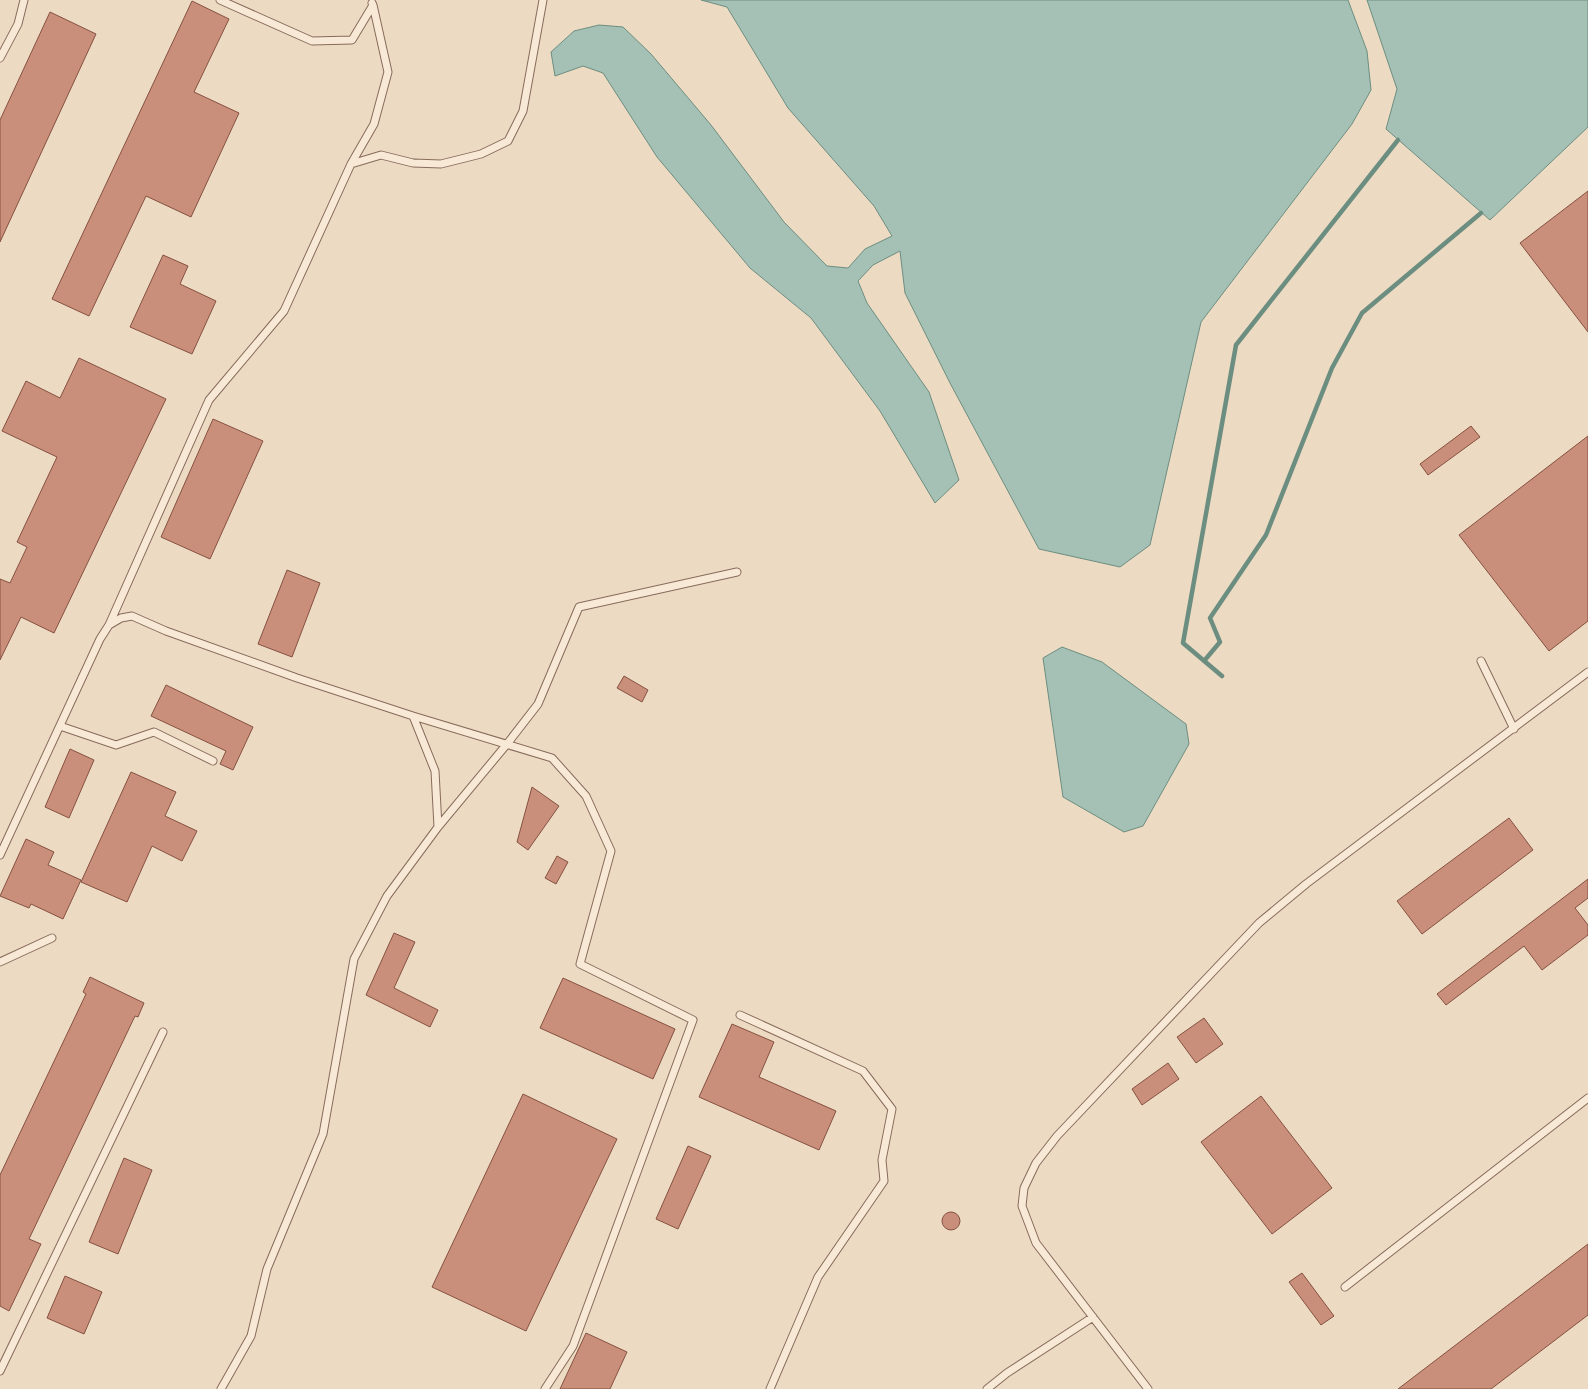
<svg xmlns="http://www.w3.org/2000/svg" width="1588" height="1389" viewBox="0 0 1588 1389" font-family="'Playfair Display',serif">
<rect width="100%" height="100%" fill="#eddac3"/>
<path fill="#a5c0b4" stroke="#6c8e80" d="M701,0H1348L1367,51L1371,90L1352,124L1201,322L1150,545L1120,567L1039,549L950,383L905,293L900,251L873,265L858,281L867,303L929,392L959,480L935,503L880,411L811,318L750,268L657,157L603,73L583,66L555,76L551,52L574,31L599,25L623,27L651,54L711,125L784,222L827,266L848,268L865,249L892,236L874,206L788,108L727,7Z
M1367,0H1588V127L1490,220L1386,129L1397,89Z
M1062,647L1102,662L1186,724L1189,744L1143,826L1124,832L1063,797L1043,658Z"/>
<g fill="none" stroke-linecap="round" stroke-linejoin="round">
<path stroke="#6c8e80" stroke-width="4.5" d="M1204,661L1220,642L1210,618L1266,535L1332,368L1362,313L1481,213
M1222,676L1183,643L1236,345L1398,140"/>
</g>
<path fill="#ca8f7a" stroke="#855141" d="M192,1L229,19L194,92L239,113L191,217L146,196L89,316L52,299Z
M50,12L96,34L0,242V120Z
M1588,191V332L1520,243Z
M163,255L188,266L180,284L216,301L192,354L130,327Z
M79,358L166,399L54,633L21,617L0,660V579L10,583L27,547L17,542L57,457L2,431L26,381L60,398Z
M213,419L263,441L210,559L161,537Z
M1471,426L1480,437L1428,475L1420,464Z
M1588,436V621L1549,651L1459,535Z
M287,570L320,583L292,657L258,644Z
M624,676L648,690L642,702L617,688Z
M166,685L253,727L233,770L220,764L226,751L151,716Z
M70,749L94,760L69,818L45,807Z
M131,772L176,792L165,816L197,831L182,861L152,846L127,902L81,882Z
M532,787L559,806L528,850L517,842Z
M1509,818L1533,850L1422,934L1397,901Z
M26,839L54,852L48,865L81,880L63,919L31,904L29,908L0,896Z
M557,856L568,862L556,884L545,878Z
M1588,879V898L1575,908L1588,925V935L1542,970L1524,946L1446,1005L1437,994Z
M394,933L415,942L394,988L438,1010L430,1027L366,995Z
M90,977L144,1003L138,1017L135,1016L29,1239L41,1244L9,1311L0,1306V1175L86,994L83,992Z
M563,978L675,1029L653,1079L540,1028Z
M1204,1018L1223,1044L1196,1063L1177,1037Z
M732,1024L774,1042L759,1077L836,1111L819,1150L699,1097Z
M1168,1063L1179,1079L1142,1105L1132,1089Z
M523,1094L617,1139L526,1331L432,1287Z
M1261,1096L1332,1188L1272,1234L1201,1142Z
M688,1146L711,1156L678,1229L656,1219Z
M124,1158L152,1170L118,1254L89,1242Z
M942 1221a9 9 0 1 1 18 0a9 9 0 1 1-18 0Z
M1588,1244V1315L1491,1389H1398Z
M1302,1273L1334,1316L1321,1325L1289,1282Z
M65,1276L102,1292L84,1334L47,1318Z
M586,1333L627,1352L610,1389H560Z"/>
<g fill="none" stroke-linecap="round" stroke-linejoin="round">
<defs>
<path id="lane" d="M220,0L312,41L352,40L373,5L372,3
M373,5L388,72L374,124L351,164L381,155L413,163L441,164L481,154L508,141L523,111L543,0
M0,58L18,24L24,0
M109,625L209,400L284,311L351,164
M1481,661L1514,729
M413,716L552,758L586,796L611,851L580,964L693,1020L573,1346L545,1389
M60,726L116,745L154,732L213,761
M438,827L507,744L538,704L579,607L737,572
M0,855L100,639L109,625L121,618L132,616L166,631L297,678L413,716L435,771L438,827L387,896L354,959L323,1134L267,1269L251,1336L221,1389
M0,962L52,938
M740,1015L863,1071L892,1109L882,1160L884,1181L818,1277L770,1389
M1345,1287L1588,1098
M0,1371L163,1032
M987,1389L1007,1373L1093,1317
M1148,1389L1036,1243L1022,1206L1024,1188L1036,1163L1057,1136L1259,923L1306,884L1588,672"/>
</defs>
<use href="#lane" stroke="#876b5b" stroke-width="9"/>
<use href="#lane" stroke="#f8e9d6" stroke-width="7"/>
</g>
</svg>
